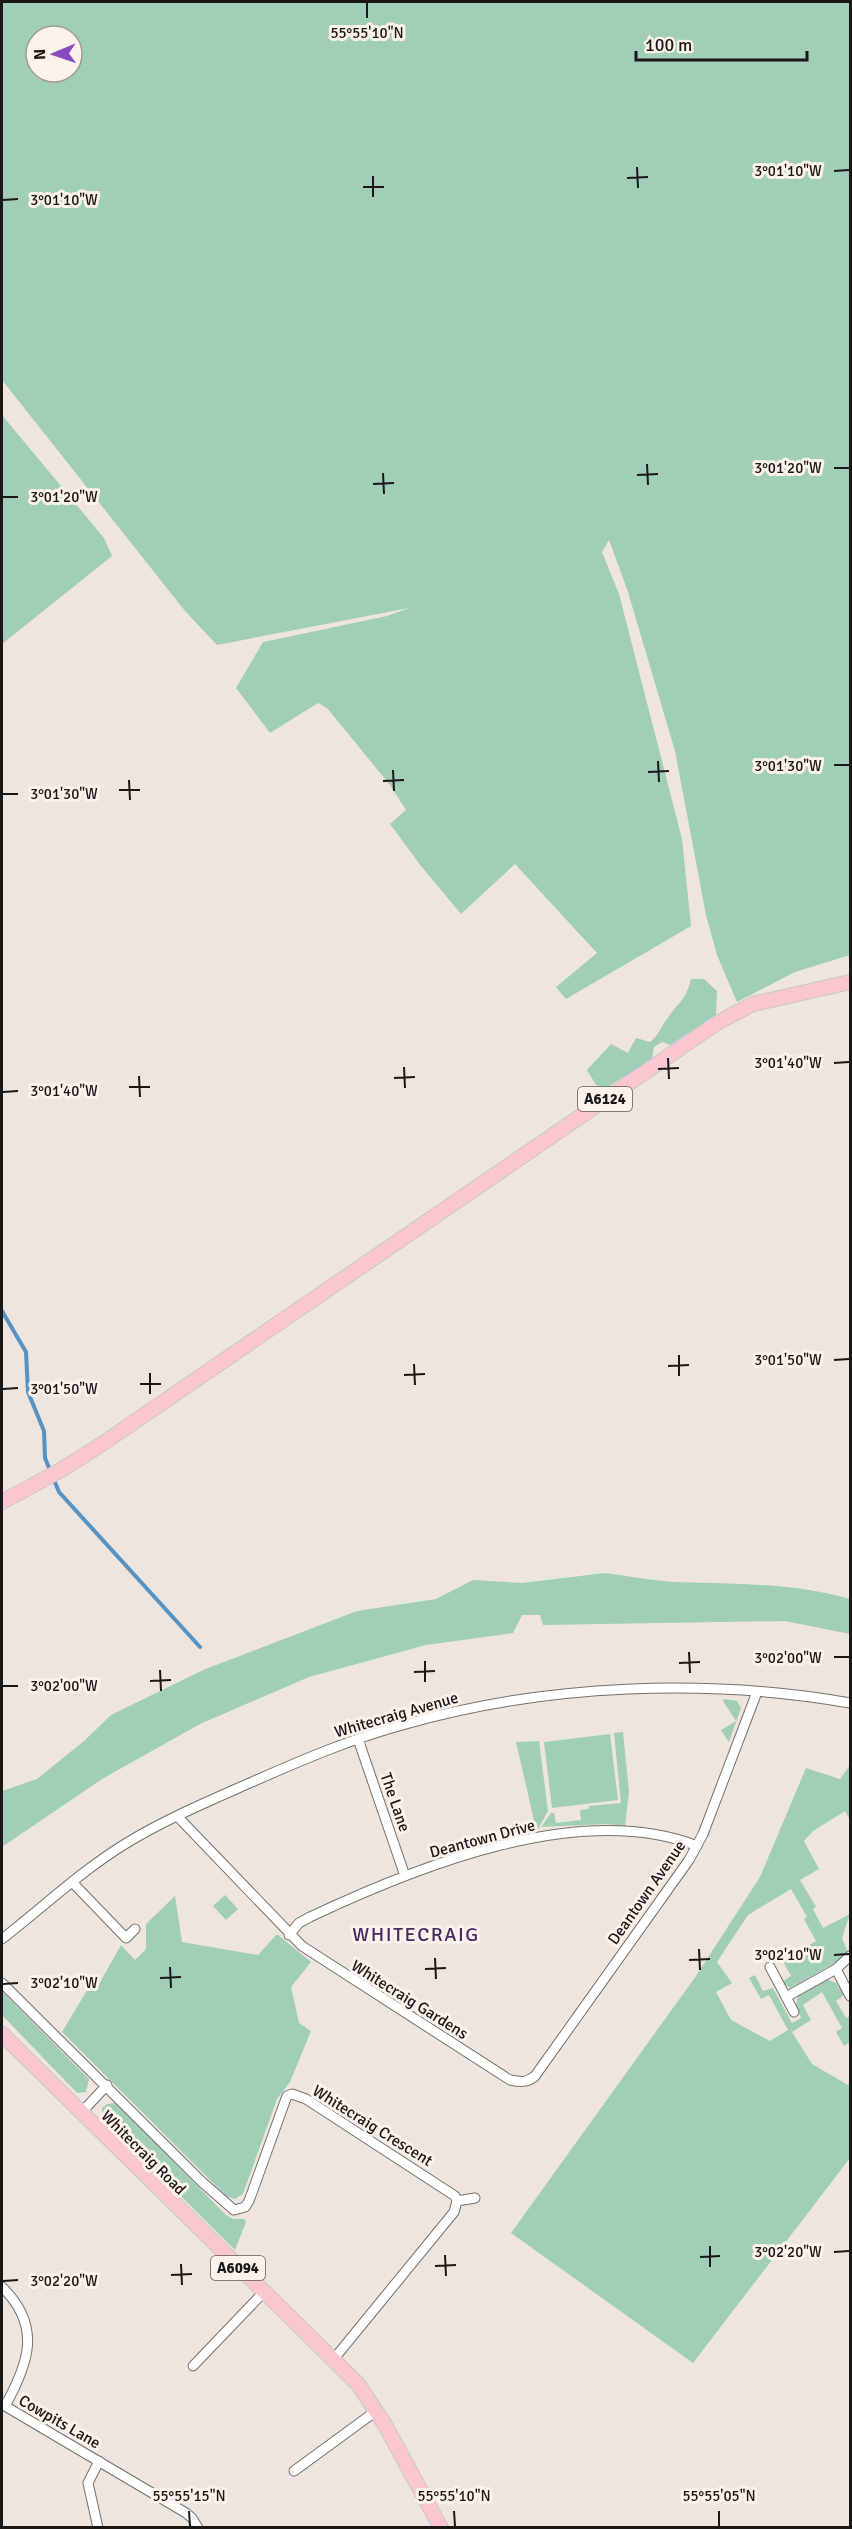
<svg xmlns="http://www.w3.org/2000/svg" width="852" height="2529" viewBox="0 0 852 2529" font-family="Signika,sans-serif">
<rect width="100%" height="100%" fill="#efe5df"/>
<path fill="#a1ceb7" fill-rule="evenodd" d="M2,2H850V955L795,972L737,1002L717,955L706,915L675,751L628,592L609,540L602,552L619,594L682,839L691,926L566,999L556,987L597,953L515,864L461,914L421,866L390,824L406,810L390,785L327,708L318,703L270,733L236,688L263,642L387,616L409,608L217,645L185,611L2,380ZM36,36H72V72H36Z
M2,415L104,538L112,556L2,644Z
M691,979H704L717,991L716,1015L670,1045L662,1042L654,1047L652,1059L606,1088L596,1085L587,1070L611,1044L628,1053L636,1038L650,1042C659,1035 660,1028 667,1019C679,1001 685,1002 691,979Z
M605,1573C629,1576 653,1581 677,1582C736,1584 794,1583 850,1599V1634L785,1621L543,1625L540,1615H522L513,1633L426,1645L309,1677L200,1724L102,1779L2,1847V1791L37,1779L84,1741L111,1715L203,1670L357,1611L436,1599L473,1580L522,1583Z
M724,1699L737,1701L741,1708L729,1742L721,1730L736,1721L723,1701Z
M623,1732L629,1792L625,1826L606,1824L541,1827L551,1813H554L556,1823L581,1820L580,1810L589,1809V1806L621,1803L614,1733Z
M610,1734L618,1800L552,1808L544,1742Z
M539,1741L548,1811L538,1829H536L516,1742Z
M850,1765V1820L845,1811L813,1831L804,1841L819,1869L800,1880L816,1907L813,1909L823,1928L850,1914L842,1938L848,1952L840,1960L790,1988L782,1982L791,1976L783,1961L816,1941L804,1919L807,1917L791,1889L748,1915L717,1962L732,1983L716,1992L731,2020L770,2041L788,2030L769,1995L761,1999L749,1978L755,1975L763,1991L773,1988L792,2023L801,2018L796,2005L798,1996L827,1979L836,1983L844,1995L836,2001L846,2018L850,2016V2042L844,2046L836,2032L842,2028L822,1992L803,2005L811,2020L792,2032L812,2064L848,2085L850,2083V2158L693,2363L511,2233L696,1976L760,1877L806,1768L840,1779Z
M225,1895L238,1909L226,1920L213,1906Z
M175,1896L182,1942L258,1955L277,1934L311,1962L291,1987L299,2023L311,2031L290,2082L277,2099L243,2194L235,2199L226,2196L62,2032L89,1987L95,1991L121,1945L135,1960L146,1949V1924Z
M2,1991L89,2079L86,2092L77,2093L2,2015Z
M116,2103L226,2215L233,2219H244L246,2222L235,2250L102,2118V2108L107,2104Z"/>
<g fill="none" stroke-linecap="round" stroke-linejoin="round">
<path stroke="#5693c2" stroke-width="4" d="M2,1311L26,1352L28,1392L44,1431L45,1458L59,1492L200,1647"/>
<defs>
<path id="minor" d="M358,1739L405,1876
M178,1817L302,1946L510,2080C520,2082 527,2083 535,2076L689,1860L703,1834L757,1692
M73,1883L126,1938L135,1929
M289,1935L299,1923L310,1917C416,1867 580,1800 697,1846
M2,1939C42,1908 81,1871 125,1844C164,1820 209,1801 252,1782C302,1760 353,1738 406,1724C546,1684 708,1678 850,1703
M770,1967L794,2012
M836,1969L850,1996
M2,1983L202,2182L234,2210L245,2207L249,2201L284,2104L287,2096L292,2094L306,2099L455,2196L457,2201L454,2212L333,2360
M786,1997L836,1969L850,1956
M81,2113L107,2085
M457,2201L475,2198
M2,2287C42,2326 29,2363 5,2406L186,2513L192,2518L198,2528
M193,2366L263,2293
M294,2471L376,2411
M98,2528L88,2483L99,2461"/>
<path id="primary" d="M2,1502L61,1470L99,1446L717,1023L753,1004L850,982
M2,2034L358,2384L385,2425L441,2528"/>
</defs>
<use href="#minor" stroke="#786f69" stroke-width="11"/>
<use href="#primary" stroke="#c8c7c7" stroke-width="16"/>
<use href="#minor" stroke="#fff" stroke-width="9"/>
<use href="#primary" stroke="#fac7d1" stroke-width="14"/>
</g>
<path fill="none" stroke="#1b1715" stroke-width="2" d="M367,3V18M637,167L638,188M834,171L849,170M373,176V197M627,178L648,177M363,187H384M3,200L18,199M647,464L648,485M834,468H849M383,473L384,494M637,475L658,474M373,484L394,483M3,497H18M658,761L659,782M834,765H849M393,770L394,791M648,772L669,771M129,780L130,800M383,781L404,780M119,790H140M3,794H18M668,1058L669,1079M834,1063L849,1062M404,1067L405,1088M658,1069L679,1068M139,1076L140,1097M394,1078L415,1077M129,1087H150M3,1092L18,1091M679,1355V1376M834,1360L849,1359M414,1364L415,1385M668,1366L689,1365M150,1373V1394M404,1375L425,1374M140,1384H161M3,1389L18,1388M689,1652L690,1673M834,1657H849M425,1661V1682M679,1663L700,1662M160,1670L161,1691M414,1672L435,1671M150,1681L171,1680M3,1686H18M699,1949L700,1970M834,1955L849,1954M435,1958L436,1979M689,1960L710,1959M170,1967L171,1988M425,1969L446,1968M160,1978L181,1977M3,1984L18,1983M710,2246V2267M834,2252L849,2251M445,2255L446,2276M700,2257L720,2256M181,2264L182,2285M435,2266L456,2265M171,2275L192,2274M3,2281L18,2280M189,2511L190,2526M454,2511L455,2526M719,2511V2526"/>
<g text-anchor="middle" stroke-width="6" stroke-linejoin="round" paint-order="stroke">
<g fill="#fcf2ec" stroke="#5e5956" stroke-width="1.5">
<rect x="578" y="1087" width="54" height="24" rx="4.5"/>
<rect x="211" y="2256" width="54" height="24" rx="4.5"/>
</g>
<g font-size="15" font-weight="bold" fill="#1b1715">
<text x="605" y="1104">A6124</text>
<text x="238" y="2273">A6094</text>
</g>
<g font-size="16" fill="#1b1715" stroke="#fcf2ec">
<text transform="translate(396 1714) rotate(-16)" y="6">Whitecraig Avenue</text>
<text transform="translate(396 1802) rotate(71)" y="6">The Lane</text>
<text transform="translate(482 1838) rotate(-15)" y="6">Deantown Drive</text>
<text transform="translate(646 1892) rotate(-55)" y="6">Deantown Avenue</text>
<text transform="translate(410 1999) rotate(32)" y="6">Whitecraig Gardens</text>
<text transform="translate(373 2125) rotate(32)" y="6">Whitecraig Crescent</text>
<text transform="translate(144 2152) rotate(45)" y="6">Whitecraig Road</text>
<text transform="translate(60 2421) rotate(30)" y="6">Cowpits Lane</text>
</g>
<g font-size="20" letter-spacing="1.5" fill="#472a64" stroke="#fcf2ec">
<text x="416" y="1941">WHITECRAIG</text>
</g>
</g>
<g font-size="15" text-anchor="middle" fill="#1b1715" stroke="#fcf2ec" stroke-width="6" stroke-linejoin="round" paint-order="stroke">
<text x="367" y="38">55°55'10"N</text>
<text x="788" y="176">3°01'10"W</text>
<text x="64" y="205">3°01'10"W</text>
<text x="788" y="473">3°01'20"W</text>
<text x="64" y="502">3°01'20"W</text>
<text x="788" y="771">3°01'30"W</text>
<text x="64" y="799">3°01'30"W</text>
<text x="788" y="1068">3°01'40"W</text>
<text x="64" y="1096">3°01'40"W</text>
<text x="788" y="1365">3°01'50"W</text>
<text x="64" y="1394">3°01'50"W</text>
<text x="788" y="1663">3°02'00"W</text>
<text x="64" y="1691">3°02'00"W</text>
<text x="788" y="1960">3°02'10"W</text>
<text x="64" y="1988">3°02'10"W</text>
<text x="788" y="2257">3°02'20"W</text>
<text x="64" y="2286">3°02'20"W</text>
<text x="189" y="2501">55°55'15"N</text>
<text x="454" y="2501">55°55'10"N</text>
<text x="719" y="2501">55°55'05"N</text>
</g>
<rect width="852" height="2529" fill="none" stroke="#1b1715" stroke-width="6"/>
<g transform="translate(54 54) rotate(268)"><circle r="28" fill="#fcf2ec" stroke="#a29a96" stroke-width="1.5"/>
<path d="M0-4.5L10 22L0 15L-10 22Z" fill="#874ac0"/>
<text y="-9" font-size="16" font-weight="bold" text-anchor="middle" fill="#1b1715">N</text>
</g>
<path d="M636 51v9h171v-9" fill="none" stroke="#1b1715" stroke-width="3"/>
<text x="645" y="51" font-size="18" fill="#1b1715" stroke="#fcf2ec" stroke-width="4.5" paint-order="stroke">100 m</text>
</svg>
